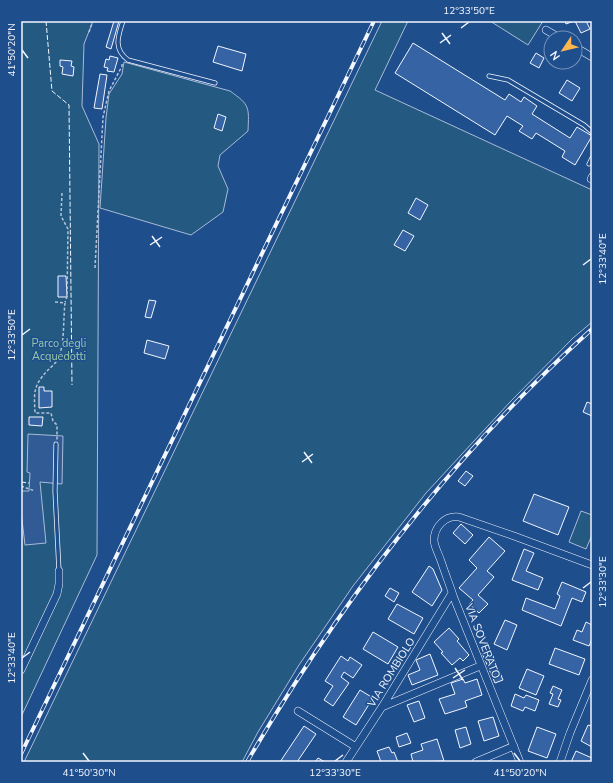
<svg xmlns="http://www.w3.org/2000/svg" width="613" height="783" viewBox="0 0 613 783" font-family="'Nunito Sans',sans-serif">
<rect width="100%" height="100%" fill="#1f4e8c"/>
<path fill="#245a82" stroke="#a8bbd7" d="M21,21H93L84,44L82,106L99,144L97,555L21,717Z
M382,21H408L375,90L592,190V322L573,338L510,402L426,493L353,586L299,665L258,732L242,762H24Z
M490,21H543L528,45Z
M124,62L230,91C250,105 249,107 248,131L220,155L218,166L228,189L223,212L191,235L100,208L106,118L109,94L122,74Z
M581,511L592,515V535L586,549L569,542Z"/>
<path fill="#305b95" stroke="#a8bbd7" d="M28,434L63,436L62,484L40,482L46,543L25,545L21,512V491H29L30,473L27,472Z"/>
<path fill="#3563a3" stroke="#f2f6ff" d="M114,21H119L111,49L106,47Z
M565,21H574L566,24Z
M575,21H586L590,29L581,33Z
M413,43L505,100L509,94L521,102L524,97L537,106L532,114L570,138L577,127L592,136L575,165L562,157L565,151L536,133L532,139L519,131L523,126L507,116L495,135L395,73Z
M218,46L246,54L242,71L213,62Z
M536,53L544,58L539,68L530,63Z
M110,56L118,58L114,72L107,71L108,68L104,67L106,59L109,60Z
M60,60L72,61L71,66L74,67L73,76L62,74L63,67L60,66Z
M100,74L107,75L102,109L94,108Z
M567,80L580,88L572,101L559,93Z
M218,114L226,117L222,131L214,128Z
M416,198L428,205L420,220L408,213Z
M403,230L414,236L405,251L394,245Z
M58,276H66L67,297H58Z
M149,300L156,301L151,318L145,317Z
M147,340L169,346L165,359L144,353Z
M39,387H44V391H52V407L39,408Z
M587,402L592,404V416L583,412Z
M29,417H43L42,426L29,425Z
M466,471L473,476L465,486L458,481Z
M534,494L569,507L558,535L523,521Z
M461,524L473,535L465,544L453,533Z
M489,537L505,551L487,571L494,577L478,595L488,604L479,613L469,604L473,600L459,588L477,568L469,560Z
M524,549L534,553L526,571L543,578L538,590L512,580Z
M429,566L433,569L442,590L432,606L412,592Z
M562,582L586,592L582,602L572,598L561,626L522,610L526,598L555,609L560,596L557,594Z
M390,588L399,593L394,602L385,596Z
M397,604L423,618L414,634L388,619Z
M505,620L517,625L507,650L494,644Z
M586,622L592,625V639L589,646L573,640L577,630L582,632Z
M449,628L459,639L457,641L469,655L463,661L460,658L452,665L441,653L443,652L434,642Z
M373,632L398,647L388,664L363,649Z
M555,648L585,659L579,675L549,664Z
M490,649L503,680L495,683L482,653Z
M430,654L438,675L412,685L408,675L420,670L416,660Z
M341,656L348,661L350,657L362,665L353,678L344,672L341,677L349,683L333,706L324,700L333,686L325,681Z
M527,669L544,676L536,695L519,688Z
M463,679L465,683L477,679L482,695L465,701L467,707L445,714L439,699L455,694L451,683Z
M553,686L562,690L558,699L561,700L558,707L549,704L553,694L550,693Z
M360,690L373,698L356,725L343,717Z
M515,694L524,698L526,695L539,700L535,711L525,707L523,711L511,706Z
M419,701L425,718L414,722L407,705Z
M493,717L499,736L484,741L478,721Z
M588,725L592,726V747L581,741Z
M304,726L316,734L297,762H280Z
M466,727L471,744L460,748L455,730Z
M537,727L556,734L547,758L528,751Z
M407,733L411,743L399,747L396,737Z
M437,739L444,761L413,762L411,754L423,750L421,744Z
M389,747L392,753L394,752L398,762H381L377,751Z
M576,751L592,758L591,762H571Z
M318,758L325,762H315Z"/>
<g fill="none" stroke-linecap="round" stroke-linejoin="round">
<defs>
<path id="service" d="M123,21C118,36 113,49 128,60L215,83
M489,76L508,80L584,125L592,132
M589,164L592,158
M56,444L55,491L59,571"/>
<path id="minor" d="M546,30L560,38
M575,47L592,57
M591,179L592,177
M21,670L57,594L59,584V571
M382,707L480,666
M298,711L356,747
M346,762L382,707L452,593
M476,762L514,746
M520,762C498,708 476,653 454,598C450,586 445,573 441,561C439,555 435,548 434,541C434,527 445,515 459,517L514,536L592,565
M560,762L570,733L592,680"/>
</defs>
<use href="#service" stroke="#f2f6ff" stroke-width="5"/>
<use href="#minor" stroke="#f2f6ff" stroke-width="8"/>
<path stroke="#b3c4dc" stroke-width="1.5" stroke-dasharray="3 2" stroke-linecap="butt" d="M89,32L93,21
M62,193L61,216L68,229L67,297L65,302
M95,268L103,117L109,91L122,66V62
M55,302L65,303C63,319 65,344 58,359C56,363 51,367 48,370C33,386 34,392 35,413H51L53,421L57,425V440
M21,486L35,491"/>
<use href="#service" stroke="#1f4e8c" stroke-width="3.5"/>
<use href="#minor" stroke="#1f4e8c" stroke-width="7"/>
<defs>
<path id="rail" d="M21,754L374,21
M247,762C340,602 454,453 592,329"/>
</defs>
<use href="#rail" stroke="#f2f6ff" stroke-width="4"/>
<use href="#rail" stroke="#1f4e8c" stroke-width="2.5" stroke-dasharray="8" stroke-linecap="butt"/>
<path stroke="#f2f6ff" stroke-width="1" stroke-dasharray="5 2" stroke-linecap="butt" d="M46,21L52,91L69,105L72,385
M21,482L29,483"/>
</g>
<path fill="none" stroke="#f2f6ff" stroke-width="1.5" d="M461,28L469,22M442,33L450,44M440,43L451,35M22,50L28,58M152,236L160,247M150,245L162,237M583,265L591,259M22,335L30,329M304,452L312,463M302,462L313,454M583,588L591,582M22,658L30,652M455,668L463,680M453,678L465,670M83,753L89,761M514,753L520,761M335,761L343,755"/>
<g text-anchor="middle" stroke-width="3" stroke-linejoin="round" paint-order="stroke">
<g font-size="11" fill="#97c8a6" stroke="#1f4e8c">
<text x="59" y="347">Parco degli<tspan x="59" dy="13">Acquedotti</tspan></text>
</g>
<g font-size="11" fill="#f2f6ff" stroke="#1f4e8c">
<text transform="translate(483 641) rotate(69)" y="4">VIA SOVERATO</text>
<text transform="translate(391 672) rotate(-58)" y="4">VIA ROMBIOLO</text>
</g>
</g>
<rect width="613" height="783" fill="none" stroke="#1f4e8c" stroke-width="44"/>
<g transform="translate(563 50) rotate(235)"><circle r="19" fill="#1f4e8c" stroke="#7391ba"/>
<path d="M0-3L7 15L0 10L-7 15Z" fill="#ffb74d"/>
<text y="-6" font-size="11" font-weight="bold" text-anchor="middle" fill="#f2f6ff">N</text>
</g>
<rect x="22" y="22" width="569" height="739" fill="none" stroke="#f2f6ff" stroke-width="1.5"/>
<g font-size="10" text-anchor="middle" fill="#f2f6ff">
<text x="469" y="14">12°33'50"E</text>
<text transform="translate(11 50) rotate(-90)" y="4">41°50'20"N</text>
<text transform="translate(602 259) rotate(-90)" y="4">12°33'40"E</text>
<text transform="translate(11 335) rotate(-90)" y="4">12°33'50"E</text>
<text transform="translate(602 582) rotate(-90)" y="4">12°33'30"E</text>
<text transform="translate(11 658) rotate(-90)" y="4">12°33'40"E</text>
<text x="89" y="776">41°50'30"N</text>
<text x="335" y="776">12°33'30"E</text>
<text x="520" y="776">41°50'20"N</text>
</g>
</svg>
